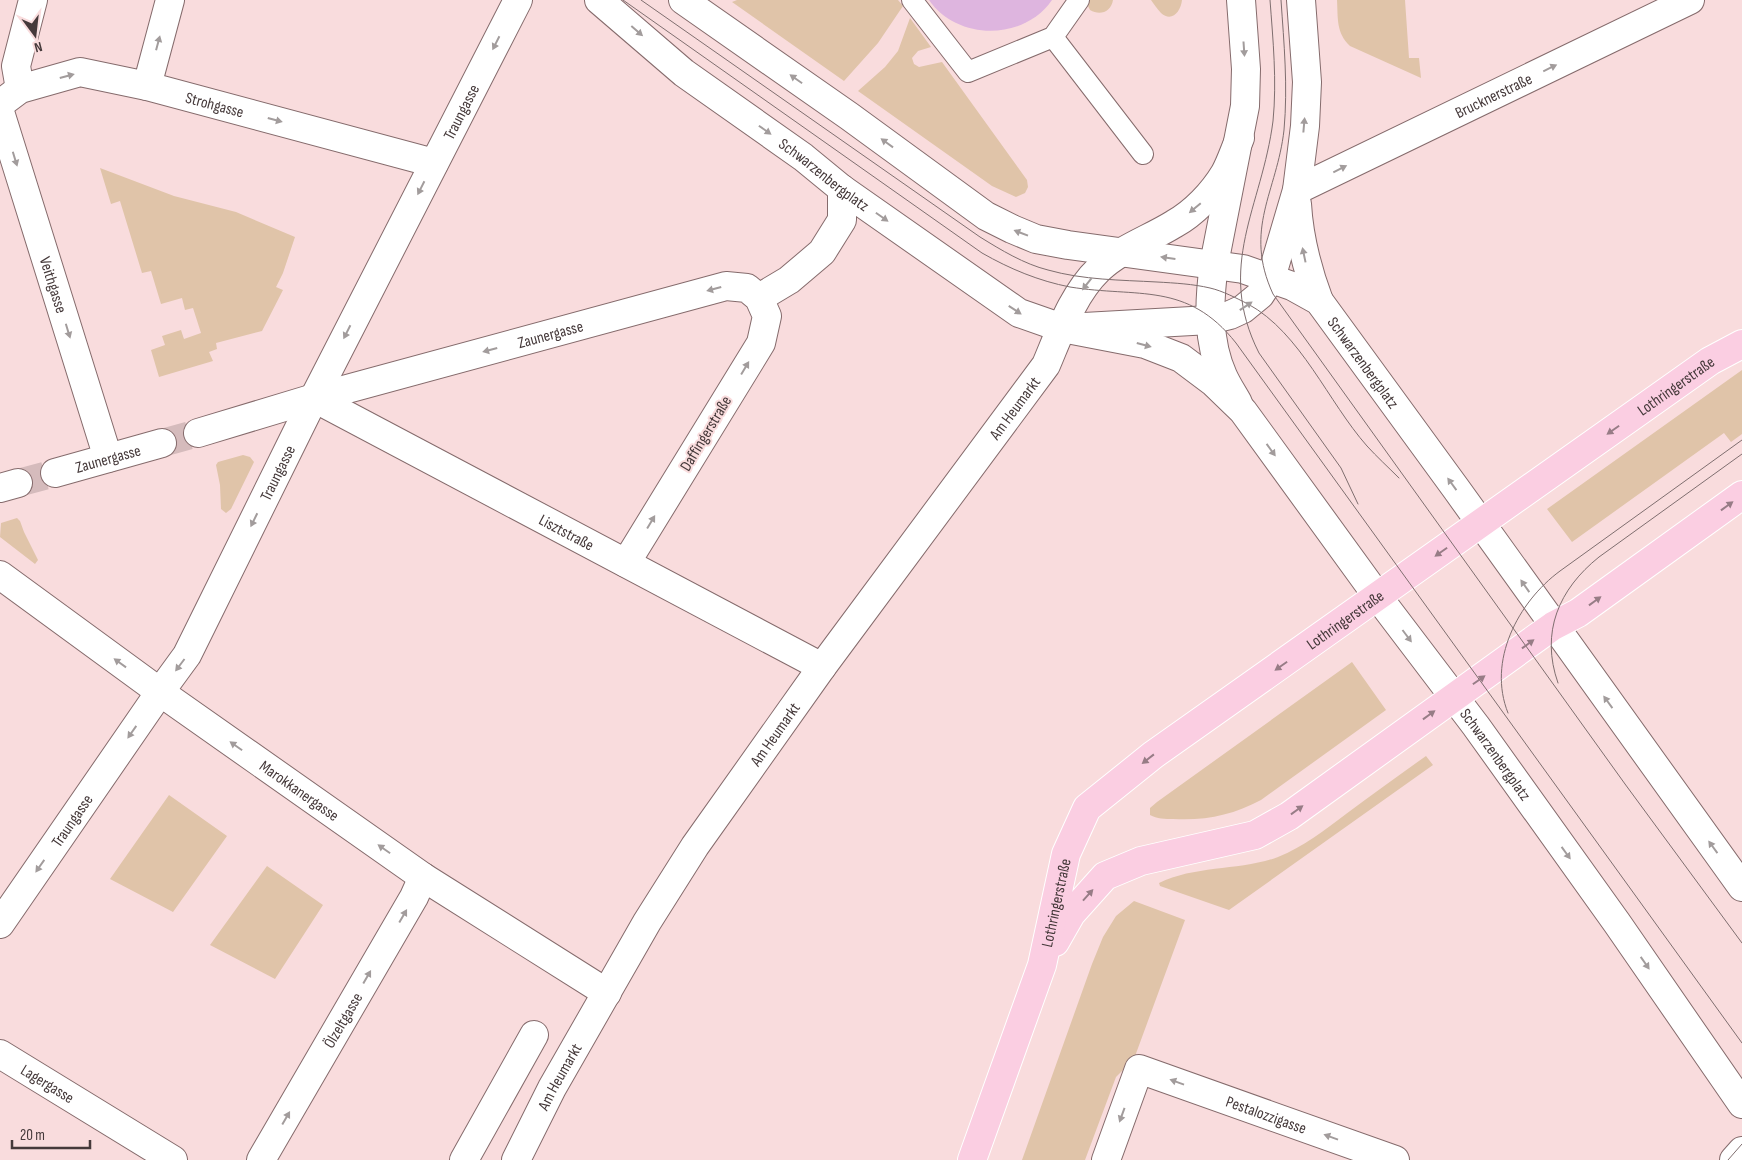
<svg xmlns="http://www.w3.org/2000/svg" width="1742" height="1160" viewBox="0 0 1742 1160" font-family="'Sofia Sans Condensed',sans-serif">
<rect width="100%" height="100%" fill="#f9dcdd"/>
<path fill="#e0c4a9" d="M737,0H898L903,6L878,43L844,81L732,2Z
M1085,0H1113C1111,12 1100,16 1090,10Z
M1151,0H1182C1181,11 1172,23 1161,13C1157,9 1154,4 1151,0Z
M1337,0H1405L1409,58H1419L1421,78L1350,46C1336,33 1338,18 1337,0Z
M910,18L931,47L918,51L912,58L914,64L919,67L942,62L1027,180L1028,187L1025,193L1016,197L992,186L858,91L885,67L898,51Z
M100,168L174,196L236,212L295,237L283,273L276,287L283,290L262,331L216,343L217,349L209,352L213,361L159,377L151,350L165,345L162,336L181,330L184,339L201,333L193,308L185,310L182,298L161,304L151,271L142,273L120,201L111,204Z
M1742,370V434L1731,442L1724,433L1572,542L1547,509Z
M243,455L250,457L254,462L231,509L226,513L221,509L220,485L216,465L218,462Z
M17,518L20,521L24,532L38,560L35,564L0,537L1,523Z
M1352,662L1386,710L1261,800C1233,815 1205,821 1173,819C1165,819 1157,819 1150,815V808L1157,802Z
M1426,756L1433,765L1229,910L1160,886L1159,883C1196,865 1240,871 1278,857C1303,847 1325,830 1346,814C1372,795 1399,775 1426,756Z
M169,795L227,836L173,912L110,879Z
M267,866L323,905L275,979L210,945Z
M1134,901L1185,920L1134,1059L1116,1077L1085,1160H1022L1092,964L1103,937L1116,916Z"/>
<path fill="#deb5df" d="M929,0H1052C1024,41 957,41 929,0Z"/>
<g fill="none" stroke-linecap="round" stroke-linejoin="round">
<path stroke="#d5bbbc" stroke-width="28" stroke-dasharray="28 14" stroke-linecap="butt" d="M162,443L198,433
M18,483L55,473"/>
<defs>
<path id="pedestrian" d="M912,0L968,72L1053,37L1079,0
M1053,37L1143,154"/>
<g id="minor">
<path d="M147,86L170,0"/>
<path d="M20,89L16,66L33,0"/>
<path id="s1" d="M0,104L20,89L80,72L147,86L434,163"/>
<path id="s2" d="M0,112L108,458"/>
<path id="s3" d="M1297,190L1690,0"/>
<path d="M759,298L789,280L822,252L842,220V189"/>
<path id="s4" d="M314,398L822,667"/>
<path id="s5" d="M198,433L314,398L726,286L747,288L759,298L767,316L761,343L626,563"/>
<path id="s6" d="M55,473L162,443"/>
<path d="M0,488L18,483"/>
<path id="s7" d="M0,575L160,692L423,877L607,993"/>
<path id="s8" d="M0,924L160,692L187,655L314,398L518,0"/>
<path id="s9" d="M0,1054L173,1160"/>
<path id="s10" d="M261,1160L414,897L423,877"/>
<path d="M464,1160L534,1035"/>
<path id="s11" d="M1106,1160L1139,1069L1395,1160"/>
<path d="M1734,1160L1742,1151"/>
</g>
<g id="tertiary">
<path d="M1297,204C1299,238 1307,269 1319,301"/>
<path d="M1084,327L1210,320L1230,315L1243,309L1260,295L1271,278L1297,190L1305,126L1307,82L1301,0"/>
<path d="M1238,403C1233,394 1227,385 1223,376C1207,341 1209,301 1214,264L1245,106L1246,69L1241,0"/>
<path id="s12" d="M516,1160L552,1088L647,922L695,846L822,667L1046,365C1060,332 1073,294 1099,269C1120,249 1150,239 1174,224C1194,213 1213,193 1225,173C1231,162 1235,149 1240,138"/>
</g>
<g id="secondary">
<path id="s13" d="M599,0L684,73L803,157L842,189L1019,313L1062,328L1145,344L1181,358L1213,382L1243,411L1378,597L1476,726L1617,923L1742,1104"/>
<path id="s14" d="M683,0L849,116L986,216L1012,229L1036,239L1068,245L1243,269L1292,286L1319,301L1457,490L1742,887"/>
</g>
<g id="primary">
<path d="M1055,942L1071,914L1105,876L1141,861L1255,835L1289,816L1553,626L1578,613L1742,495"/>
<path id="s15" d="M972,1160L1042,965L1066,854L1087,808L1153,755L1710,361L1742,344"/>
</g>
</defs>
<use href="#pedestrian" stroke="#856b6c" stroke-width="22"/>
<use href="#minor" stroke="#856b6c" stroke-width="30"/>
<use href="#tertiary" stroke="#856b6c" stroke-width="30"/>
<use href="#secondary" stroke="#856b6c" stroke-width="30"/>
<use href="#primary" stroke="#fff" stroke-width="30"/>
<use href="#pedestrian" stroke="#fff" stroke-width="20"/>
<use href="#minor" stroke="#fff" stroke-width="28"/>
<use href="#tertiary" stroke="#fff" stroke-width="28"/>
<use href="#secondary" stroke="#fff" stroke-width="28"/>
<use href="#primary" stroke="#fbcee2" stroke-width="28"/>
<path stroke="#7f6e6f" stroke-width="1" d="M623,0L982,253C1010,269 1039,281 1070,287C1138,298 1187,281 1236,343L1742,1043
M641,0L980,237C1001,250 1024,264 1048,270C1083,280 1121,280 1157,282C1175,283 1193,284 1210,288C1223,291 1236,298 1248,304C1301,333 1328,402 1367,446C1377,457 1388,467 1399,478
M1270,0C1273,40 1277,81 1273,121C1262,207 1215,266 1259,353L1341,468L1358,504
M1281,0C1284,44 1288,86 1284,130C1277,192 1243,229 1273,294L1625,784L1742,943
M1558,683C1540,632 1559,589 1599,557L1742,454
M1508,713C1487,661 1518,602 1560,571L1742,440
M1728,1160L1742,1144"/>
</g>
<defs><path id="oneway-solid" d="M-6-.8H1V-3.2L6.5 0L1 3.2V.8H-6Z" transform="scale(1.25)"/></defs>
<g fill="#a29c9c">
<use href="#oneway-solid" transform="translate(637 31) rotate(41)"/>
<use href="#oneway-solid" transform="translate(158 43) rotate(-75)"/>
<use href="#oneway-solid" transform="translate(496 43) rotate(117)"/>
<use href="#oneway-solid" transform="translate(1244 49) rotate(86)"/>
<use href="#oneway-solid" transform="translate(1550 68) rotate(-26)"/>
<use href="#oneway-solid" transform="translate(67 76) rotate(-15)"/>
<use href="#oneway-solid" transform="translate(796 79) rotate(-145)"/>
<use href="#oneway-solid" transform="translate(275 120) rotate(15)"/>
<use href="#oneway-solid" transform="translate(1304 125) rotate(-85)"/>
<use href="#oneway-solid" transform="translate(765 130) rotate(35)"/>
<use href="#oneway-solid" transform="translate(887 143) rotate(-144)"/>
<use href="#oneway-solid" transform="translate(15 159) rotate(73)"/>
<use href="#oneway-solid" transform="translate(1340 169) rotate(-27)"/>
<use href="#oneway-solid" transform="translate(421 188) rotate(117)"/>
<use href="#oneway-solid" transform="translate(1195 208) rotate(140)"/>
<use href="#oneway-solid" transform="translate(882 217) rotate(35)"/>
<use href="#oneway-solid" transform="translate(1021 233) rotate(-159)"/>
<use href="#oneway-solid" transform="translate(1304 255) rotate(-102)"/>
<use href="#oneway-solid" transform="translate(1168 258) rotate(-172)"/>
<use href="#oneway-solid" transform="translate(1087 284) rotate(128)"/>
<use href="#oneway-solid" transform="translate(714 289) rotate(165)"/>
<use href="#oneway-solid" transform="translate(1246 306) rotate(-34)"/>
<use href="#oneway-solid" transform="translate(1015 310) rotate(33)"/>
<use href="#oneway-solid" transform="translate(68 331) rotate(73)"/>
<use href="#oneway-solid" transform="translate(347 332) rotate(117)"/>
<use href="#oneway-solid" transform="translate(1144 345) rotate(15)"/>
<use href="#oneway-solid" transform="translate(490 350) rotate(165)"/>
<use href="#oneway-solid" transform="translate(745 368) rotate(-59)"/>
<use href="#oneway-solid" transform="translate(1271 450) rotate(54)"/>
<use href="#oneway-solid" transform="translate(1452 484) rotate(-126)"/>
<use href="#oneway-solid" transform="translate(254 520) rotate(116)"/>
<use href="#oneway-solid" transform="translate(651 522) rotate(-59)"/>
<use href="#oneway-solid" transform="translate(1525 586) rotate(-125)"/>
<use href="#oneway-solid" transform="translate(1407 636) rotate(53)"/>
<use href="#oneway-solid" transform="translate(120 663) rotate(-144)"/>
<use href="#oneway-solid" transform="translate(180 665) rotate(127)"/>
<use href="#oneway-solid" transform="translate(1608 702) rotate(-126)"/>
<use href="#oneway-solid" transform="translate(132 732) rotate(125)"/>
<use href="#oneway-solid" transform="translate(236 746) rotate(-145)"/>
<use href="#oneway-solid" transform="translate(1713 847) rotate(-126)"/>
<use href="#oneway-solid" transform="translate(384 849) rotate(-145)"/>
<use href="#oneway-solid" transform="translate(1566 853) rotate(54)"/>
<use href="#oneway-solid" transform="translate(40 866) rotate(125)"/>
<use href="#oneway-solid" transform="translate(403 916) rotate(-60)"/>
<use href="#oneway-solid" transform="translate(1645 963) rotate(55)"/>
<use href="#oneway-solid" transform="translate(367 977) rotate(-60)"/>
<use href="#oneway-solid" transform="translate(1177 1082) rotate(-160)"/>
<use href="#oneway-solid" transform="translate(1122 1115) rotate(110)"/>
<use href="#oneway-solid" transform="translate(286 1118) rotate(-60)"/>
<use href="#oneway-solid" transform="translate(1331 1137) rotate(-160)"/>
</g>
<g fill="#977c86">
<use href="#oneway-solid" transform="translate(1613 430) rotate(145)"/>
<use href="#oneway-solid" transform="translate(1727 506) rotate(-36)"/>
<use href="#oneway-solid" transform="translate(1441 552) rotate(145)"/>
<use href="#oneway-solid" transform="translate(1595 601) rotate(-36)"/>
<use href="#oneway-solid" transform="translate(1528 644) rotate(-36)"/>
<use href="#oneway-solid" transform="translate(1281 666) rotate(145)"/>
<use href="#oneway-solid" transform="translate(1479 680) rotate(-35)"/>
<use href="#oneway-solid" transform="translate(1429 715) rotate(-36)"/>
<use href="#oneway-solid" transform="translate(1148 759) rotate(142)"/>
<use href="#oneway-solid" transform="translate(1297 810) rotate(-36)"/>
<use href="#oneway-solid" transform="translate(1088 895) rotate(-48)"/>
</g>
<g text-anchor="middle" stroke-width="4" stroke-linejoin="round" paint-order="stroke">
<g font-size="16" fill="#45393a" stroke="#f9dcdd">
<text dy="6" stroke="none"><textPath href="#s3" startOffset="218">Brucknerstraße</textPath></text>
<text dy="6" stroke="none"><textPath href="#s1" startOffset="226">Strohgasse</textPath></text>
<text dy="6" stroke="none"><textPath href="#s8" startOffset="936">Traungasse</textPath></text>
<text dy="6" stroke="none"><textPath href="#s13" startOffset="285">Schwarzenbergplatz</textPath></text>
<text dy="6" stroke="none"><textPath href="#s2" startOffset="181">Veithgasse</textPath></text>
<text dy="6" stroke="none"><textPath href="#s5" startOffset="366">Zaunergasse</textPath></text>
<text dy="6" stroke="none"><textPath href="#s14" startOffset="795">Schwarzenbergplatz</textPath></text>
<text dy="6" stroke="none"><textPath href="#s15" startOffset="1096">Lothringerstraße</textPath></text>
<text dy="6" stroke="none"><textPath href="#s12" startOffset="904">Am Heumarkt</textPath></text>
<text transform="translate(705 433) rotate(-59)" y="6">Daffingerstraße</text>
<text dy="6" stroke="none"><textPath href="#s6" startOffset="55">Zaunergasse</textPath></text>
<text dy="6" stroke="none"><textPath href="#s8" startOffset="531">Traungasse</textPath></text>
<text dy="6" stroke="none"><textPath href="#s4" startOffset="286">Lisztstraße</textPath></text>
<text dy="6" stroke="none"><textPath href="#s15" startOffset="691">Lothringerstraße</textPath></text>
<text dy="6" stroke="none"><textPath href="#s12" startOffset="499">Am Heumarkt</textPath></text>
<text dy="6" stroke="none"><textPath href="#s13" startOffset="1201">Schwarzenbergplatz</textPath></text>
<text dy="6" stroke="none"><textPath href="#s7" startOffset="369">Marokkanergasse</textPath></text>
<text dy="6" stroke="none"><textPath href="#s8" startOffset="126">Traungasse</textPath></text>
<text dy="6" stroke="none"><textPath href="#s15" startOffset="271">Lothringerstraße</textPath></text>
<text dy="6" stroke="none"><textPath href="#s10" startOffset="162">Ölzeltgasse</textPath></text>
<text dy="6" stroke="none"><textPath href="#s12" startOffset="94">Am Heumarkt</textPath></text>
<text dy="6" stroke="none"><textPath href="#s9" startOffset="56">Lagergasse</textPath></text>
<text dy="6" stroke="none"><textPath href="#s11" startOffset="232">Pestalozzigasse</textPath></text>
</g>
</g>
<g transform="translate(35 35) rotate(165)" stroke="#f9dcdd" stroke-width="4" paint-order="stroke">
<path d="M0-4L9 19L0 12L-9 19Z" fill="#45393a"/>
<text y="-8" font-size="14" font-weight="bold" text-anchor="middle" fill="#45393a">N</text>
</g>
<path d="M12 1140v8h78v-8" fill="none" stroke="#45393a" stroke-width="2.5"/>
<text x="20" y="1140" font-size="15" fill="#45393a" stroke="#f9dcdd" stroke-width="4" paint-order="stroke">20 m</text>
</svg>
